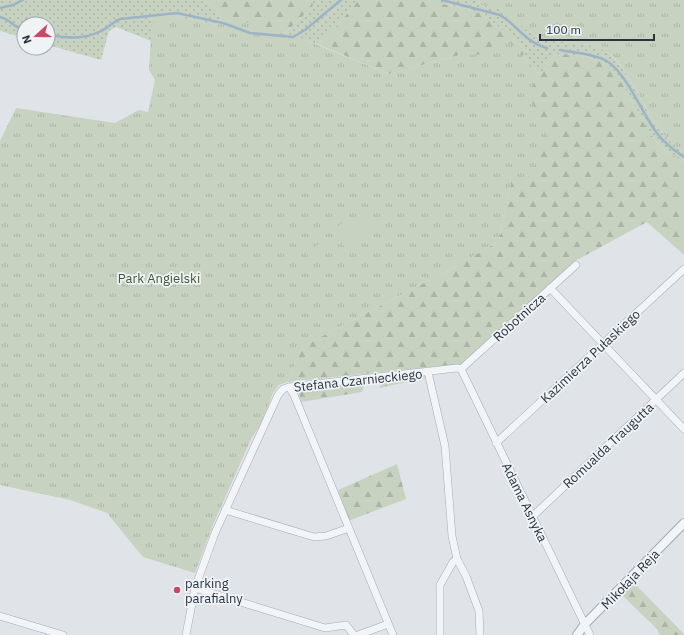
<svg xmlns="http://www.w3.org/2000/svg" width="684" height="635" viewBox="0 0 684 635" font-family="'IBM Plex Sans',sans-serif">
<defs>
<pattern id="grass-dots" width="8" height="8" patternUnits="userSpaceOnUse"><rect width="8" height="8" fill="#c7d2c1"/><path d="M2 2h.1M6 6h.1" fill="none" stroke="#abb5a7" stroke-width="1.8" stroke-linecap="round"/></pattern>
<pattern id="forest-firs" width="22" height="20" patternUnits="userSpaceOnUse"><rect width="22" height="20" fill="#c7d2c1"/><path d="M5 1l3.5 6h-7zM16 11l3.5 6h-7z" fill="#abb5a7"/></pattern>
<pattern id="park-tufts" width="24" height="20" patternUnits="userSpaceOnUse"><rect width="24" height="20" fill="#c7d2c1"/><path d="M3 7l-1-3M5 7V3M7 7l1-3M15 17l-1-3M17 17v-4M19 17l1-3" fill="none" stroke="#abb5a7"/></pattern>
</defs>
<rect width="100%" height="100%" fill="#e0e4e8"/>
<path fill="url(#grass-dots)" d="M0,0H204L212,5L222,17L218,25L176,17H152L151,41L116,27L109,31L101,60L48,45V24H24V38L0,31Z
M312,0H359L328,36L317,44L285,33L313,6Z
M428,0H479L480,5C485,5 491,5 495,7C512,13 522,29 537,36C558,46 585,39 605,51C618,59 626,73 633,86C648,111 660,136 684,153V162C674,156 664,151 657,142C643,126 635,105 624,87C619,80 615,70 607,65C597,57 570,54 557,54L547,63L541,76L523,56L527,51L483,14Z
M424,374L425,378L379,388C385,375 410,376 424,374Z"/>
<path fill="url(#forest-firs)" d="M204,0H312L313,6L285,33L222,17L212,5Z
M359,0H428L483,14L527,51L513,67L460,55L389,74L317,44L328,36Z
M557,54C570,54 597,57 607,65C615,70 619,79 624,87C635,105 643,126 657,142C664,151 674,156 684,162V255L647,222L575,261L461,364L287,382L303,346L447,271L499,241L511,182L497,114L541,76L547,63Z
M359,382L364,386L362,392L301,402L298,390Z
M397,464L406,499L348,521L338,490Z
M633,582L684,634V635H660L657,629L621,594Z"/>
<path fill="url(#park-tufts)" d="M479,0H684V153C661,137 649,112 635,89C627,75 619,59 605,51C585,39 558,46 537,36C521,29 511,13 495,7C490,5 485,5 480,5Z
M152,17H176L218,25L222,17L270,28L303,39L389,74L460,55L495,54L509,41L541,76L528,92L549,142L527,180L511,182L499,241L447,271L303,346L287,382L279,385L273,393L261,424L251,439L213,525L195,573L143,557L107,513L70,500L0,485V141L16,108L115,123L139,110L148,112L155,80L149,70Z"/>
<path fill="#c7d2c1" d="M367,210L379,231L346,250L334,228Z
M322,243L326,252L310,260L306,251Z"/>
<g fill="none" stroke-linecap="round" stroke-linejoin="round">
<path stroke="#9cb4c7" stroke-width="2.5" d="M442,0L500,15C517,25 526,43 547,48
M0,8L13,5L23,0
M0,17C10,19 14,28 24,30
M48,35C68,38 83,40 101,31C108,28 113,22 120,19L177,13L223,23L250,33L293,37L305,30L341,0
M560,50C575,53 591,53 605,60C625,70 642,113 656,132C664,143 674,150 684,157"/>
<defs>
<path id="minor" d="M550,288L684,429
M461,369L590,635
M461,369L576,265
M428,372L445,446L452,536L457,559L466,576L479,611L480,635
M289,387L294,395L393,635
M496,443L684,269
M225,510L314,537L326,536L349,528
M532,517L684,373
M195,588L325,628L346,625L354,635
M0,616L63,635
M186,635L195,588L215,533L278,395L283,389L289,387L457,368L461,369
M358,635L388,624
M440,635V585L453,562L457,559"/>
<path id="tertiary" d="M577,635L585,624L684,523"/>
</defs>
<use href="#minor" stroke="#a5abb2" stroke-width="8"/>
<use href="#tertiary" stroke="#a5abb2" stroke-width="10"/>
<use href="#minor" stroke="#f2f4f7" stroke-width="7"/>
<use href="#tertiary" stroke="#f2f4f7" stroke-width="8"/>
</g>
<circle fill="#ca4866" stroke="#eff3f6" stroke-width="1.5" cx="177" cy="590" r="4"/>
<g text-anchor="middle" stroke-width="3.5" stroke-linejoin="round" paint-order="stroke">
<g font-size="13" fill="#405a37" stroke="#eff3f6">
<text x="159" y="283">Park Angielski</text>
</g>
<g font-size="13" fill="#29333f" stroke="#eff3f6">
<text transform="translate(519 317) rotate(-42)" y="5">Robotnicza</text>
<text transform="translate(590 356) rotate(-43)" y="5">Kazimierza Pułaskiego</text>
<text transform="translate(358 380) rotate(-6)" y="5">Stefana Czarnieckiego</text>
<text transform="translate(608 445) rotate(-43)" y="5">Romualda Traugutta</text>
<text transform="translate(525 502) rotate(64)" y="5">Adama Asnyka</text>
<text transform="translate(630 579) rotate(-46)" y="5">Mikołaja Reja</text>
</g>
<g font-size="13" fill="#29333f" stroke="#eff3f6" text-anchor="start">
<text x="185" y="588">parking<tspan x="185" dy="15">parafialny</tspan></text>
</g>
</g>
<g transform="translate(36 36) rotate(249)"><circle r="19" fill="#eff3f6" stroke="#a0a6ad"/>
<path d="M0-3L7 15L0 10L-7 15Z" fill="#ca4866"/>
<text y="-6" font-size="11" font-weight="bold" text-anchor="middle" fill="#29333f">N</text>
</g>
<path d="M540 34v6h114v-6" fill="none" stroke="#29333f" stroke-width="2"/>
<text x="546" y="34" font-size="12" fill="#29333f" stroke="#eff3f6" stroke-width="3" paint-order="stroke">100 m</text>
</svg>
